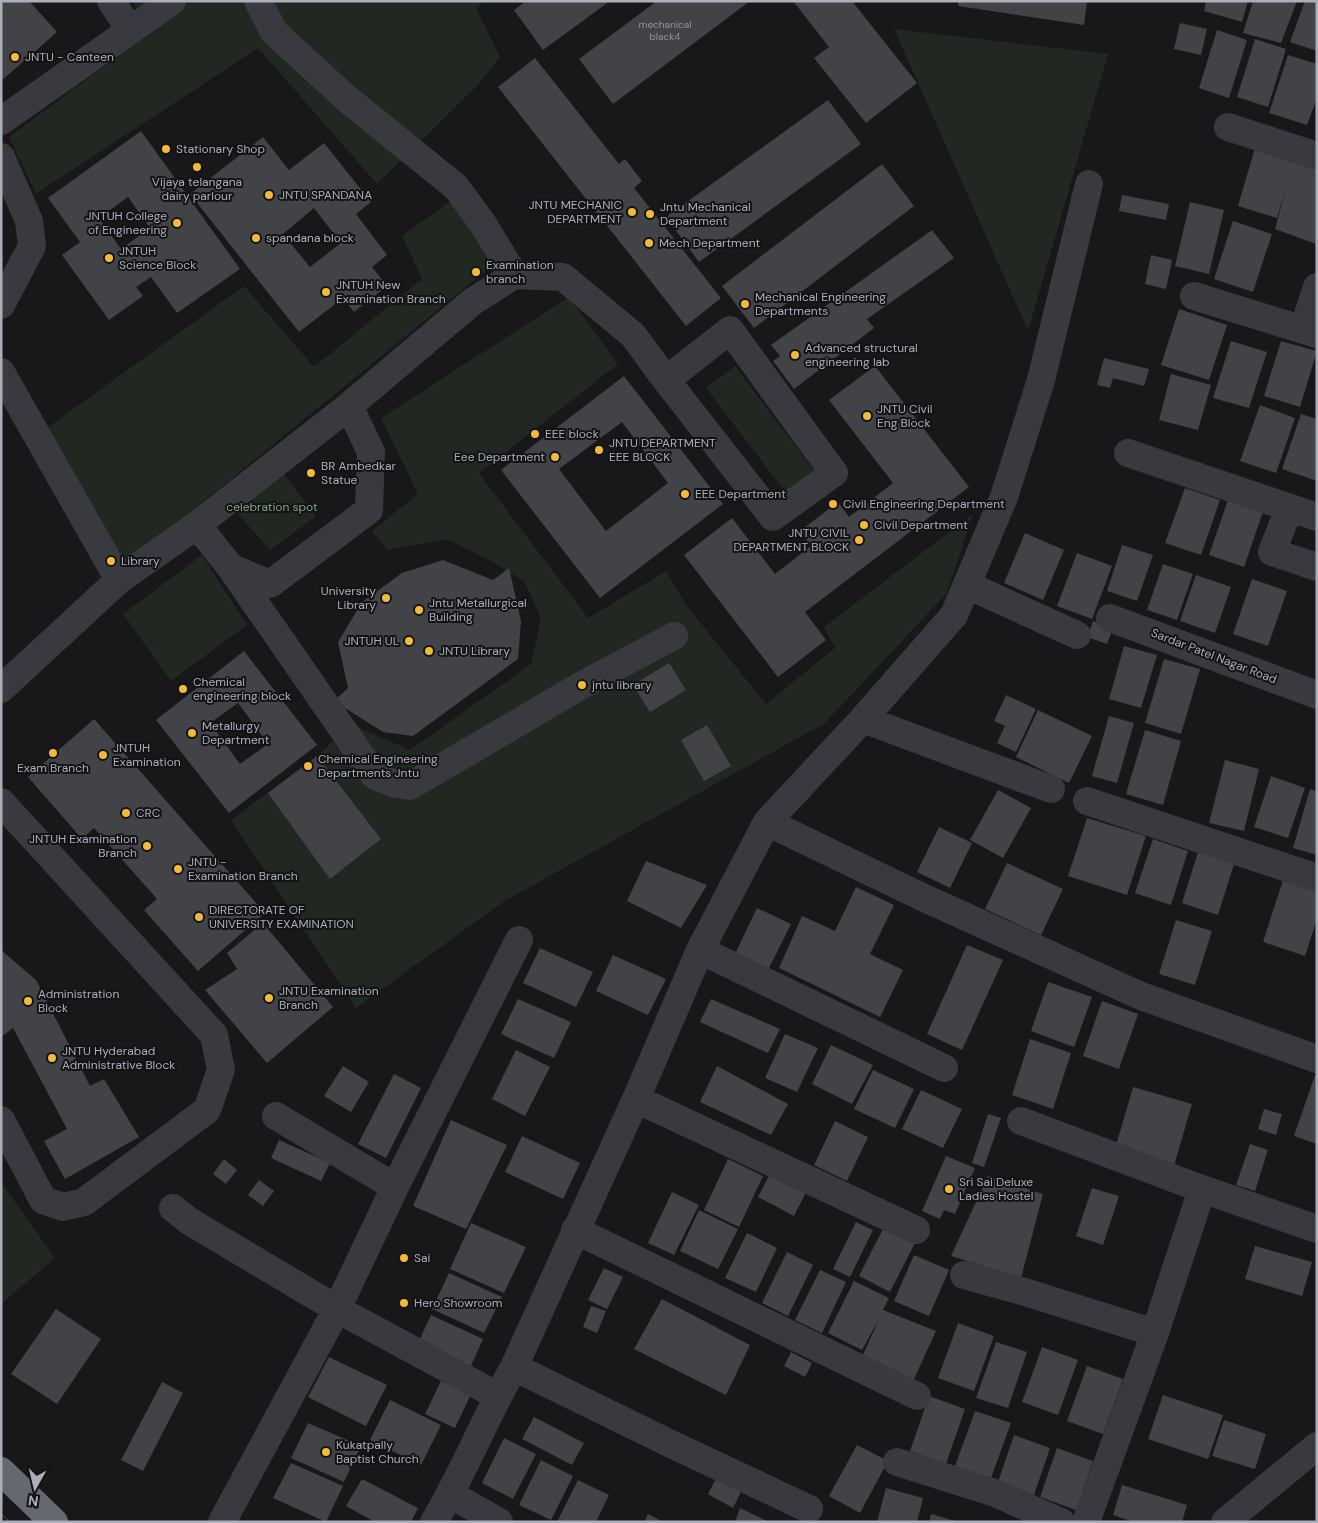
<svg xmlns="http://www.w3.org/2000/svg" width="1318" height="1523" viewBox="0 0 1318 1523" font-family="'DM Sans',sans-serif">
<rect width="100%" height="100%" fill="#18181a"/>
<path fill="#202821" d="M133,1H485L476,8L500,57L477,86L377,184L258,48L36,194L9,137L149,33Z
M894,29L1108,54L1028,331Z
M452,200L494,264L126,565L47,428L244,286L314,367L422,279L402,236Z
M569,297L618,364L479,473L588,618L666,571L686,605L766,704L835,648L824,627L973,514L947,593L825,723L506,900L356,1008L231,820L317,756L351,724L410,750L531,664L541,617L524,581L491,561L447,539L387,550L372,531L418,494L381,418Z
M735,366L815,472L786,493L706,388Z
M273,460L316,516L270,550L232,507Z
M202,555L247,625L171,681L123,614Z
M1,1182L55,1258L1,1304Z"/>
<path fill="#424347" fill-rule="evenodd" d="M1,1H29L57,32L1,81Z
M526,1H610L543,50L514,10Z
M657,1H750L613,104L579,59Z
M793,1H852L917,83L866,123L814,58L829,47Z
M958,1H1087L1084,25L958,6Z
M1206,1H1248L1242,22L1204,11Z
M1253,1H1297L1281,43L1243,33Z
M1305,1H1317V51L1290,42Z
M1180,23L1207,29L1201,55L1174,49Z
M1217,30L1247,40L1229,98L1199,88Z
M1255,39L1286,49L1268,107L1237,97Z
M1288,55L1317,64V98L1307,125L1269,113Z
M535,58L619,164L625,159L642,181L634,188L721,298L686,326L498,87Z
M828,100L861,144L699,262L666,217Z
M141,131L240,269L177,313L151,277L136,287L143,296L109,320L62,255L80,242L48,198ZM128,197L150,228L121,249L99,218Z
M263,137L289,170L324,143L371,202L356,214L387,255L372,267L387,286L354,312L343,298L299,332L190,194ZM314,208L341,243L310,267L283,234Z
M1255,148L1317,169L1316,244L1275,229L1287,185L1277,218L1238,206Z
M882,164L914,206L754,328L722,286Z
M1122,195L1169,204L1166,220L1119,211Z
M1190,202L1224,210L1209,274L1175,266Z
M1233,221L1272,234L1253,292L1214,279Z
M932,230L954,258L867,319L874,328L794,389L773,361L780,356L771,345Z
M1151,255L1172,260L1166,289L1145,284Z
M1179,309L1227,325L1209,380L1161,365Z
M1231,341L1267,352L1249,408L1213,398Z
M1281,341L1317,351L1300,407L1264,396Z
M1104,358L1149,369L1144,386L1113,378L1110,388L1097,385Z
M875,366L969,487L805,612L826,640L778,677L684,555L732,518L775,574L811,546L800,531L838,502L849,517L893,483L829,400Z
M1171,374L1211,385L1198,430L1159,420Z
M624,376L723,504L600,598L501,470ZM622,422L668,483L606,531L559,469Z
M1260,405L1295,418L1276,473L1240,461Z
M1301,414L1317,419V481L1282,469Z
M1185,488L1220,500L1201,555L1165,543Z
M1228,500L1263,512L1244,567L1209,555Z
M1025,533L1064,550L1043,600L1004,583Z
M1122,545L1153,555L1137,601L1107,591Z
M1077,553L1112,566L1092,619L1057,606Z
M443,560L493,580L509,568L521,621L518,659L413,736L383,732L334,701L348,688L338,642L362,602L402,573Z
M1163,564L1193,574L1177,620L1147,610Z
M1196,575L1231,587L1215,633L1180,621Z
M1252,579L1287,591L1268,646L1233,634Z
M1093,621L1113,628L1107,644L1087,637Z
M1124,646L1157,655L1141,708L1109,699Z
M244,651L317,745L229,813L156,720ZM238,703L268,744L240,764L210,723Z
M1164,659L1200,669L1181,734L1145,723Z
M669,663L686,690L650,712L633,685Z
M1006,695L1036,709L1016,752L997,743L1005,726L994,721Z
M1038,710L1092,736L1069,783L1016,757Z
M1109,716L1134,723L1117,783L1092,776Z
M94,719L265,913L198,971L144,910L157,899L94,828L82,839L28,777Z
M707,725L731,766L704,781L681,740Z
M1145,730L1181,741L1163,805L1126,794Z
M317,756L381,839L330,879L268,793Z
M1225,760L1259,769L1244,831L1209,823Z
M1271,776L1305,788L1288,838L1254,827Z
M1310,789L1317,791V855L1293,848Z
M998,790L1031,808L1003,858L970,840Z
M1087,818L1146,836L1127,895L1068,876Z
M939,827L972,843L950,888L917,872Z
M1153,839L1188,851L1171,905L1135,893Z
M1199,849L1235,861L1218,915L1182,903Z
M646,861L707,885L681,928L627,901Z
M1007,863L1063,889L1041,935L985,909Z
M1283,880L1317,890V919L1305,956L1263,942Z
M856,887L894,905L870,954L903,970L880,1017L779,968L802,916L835,931Z
M757,908L791,924L768,970L735,954Z
M1176,920L1212,931L1195,985L1159,974Z
M263,923L333,1007L267,1063L205,990L237,969L227,953Z
M967,945L1003,960L962,1050L927,1034Z
M540,948L593,972L576,1007L523,983Z
M1,950L36,980L90,1086L104,1079L139,1137L65,1179L44,1141L67,1129L13,1028L1,1037Z
M613,955L666,979L648,1015L596,991Z
M1048,982L1092,997L1074,1047L1031,1031Z
M518,999L571,1022L554,1058L501,1034Z
M711,999L780,1029L768,1053L700,1022Z
M1102,1001L1138,1014L1119,1069L1083,1056Z
M785,1034L818,1048L797,1092L765,1078Z
M1030,1039L1071,1053L1053,1109L1012,1095Z
M831,1045L873,1065L852,1104L812,1084Z
M516,1050L550,1067L525,1116L492,1099Z
M343,1066L369,1082L351,1112L324,1096Z
M717,1066L788,1104L771,1135L700,1102Z
M873,1070L914,1089L895,1128L854,1109Z
M394,1074L421,1088L386,1158L358,1144Z
M1315,1075L1317,1076V1144L1294,1136Z
M1133,1087L1192,1104L1174,1166L1115,1149Z
M921,1090L962,1109L943,1148L902,1129Z
M1264,1109L1282,1114L1276,1135L1258,1129Z
M988,1114L1001,1118L984,1167L972,1163Z
M451,1120L507,1145L466,1229L413,1206Z
M835,1121L868,1137L847,1181L814,1165Z
M522,1136L580,1163L563,1199L505,1172Z
M279,1140L330,1163L321,1181L271,1158Z
M1250,1144L1268,1150L1255,1191L1236,1185Z
M946,1156L975,1168L955,1214L944,1210L940,1219L922,1211Z
M224,1159L237,1170L226,1184L213,1174Z
M728,1159L763,1176L739,1227L704,1210Z
M770,1174L806,1192L794,1216L758,1197Z
M988,1176L1043,1194L1021,1278L951,1256Z
M259,1180L274,1191L263,1206L248,1195Z
M1092,1188L1119,1196L1103,1245L1076,1236Z
M672,1192L699,1205L674,1255L648,1243Z
M699,1210L738,1229L718,1269L680,1251Z
M856,1222L873,1230L850,1277L833,1269Z
M471,1223L526,1247L504,1293L450,1269Z
M884,1227L915,1243L890,1292L859,1276Z
M747,1233L777,1248L756,1292L725,1278Z
M1255,1246L1312,1262L1302,1296L1245,1279Z
M787,1252L813,1265L788,1316L762,1303Z
M914,1255L949,1270L929,1316L894,1301Z
M604,1268L623,1277L607,1309L588,1300Z
M820,1270L846,1282L822,1333L795,1320Z
M449,1273L502,1297L484,1333L432,1309Z
M854,1281L889,1298L883,1310L936,1331L913,1381L861,1359L880,1317L862,1350L828,1333Z
M662,1299L750,1345L726,1395L634,1349Z
M591,1306L606,1311L597,1333L583,1327Z
M56,1309L101,1339L57,1404L11,1374Z
M431,1315L483,1339L470,1368L418,1343Z
M958,1323L994,1336L974,1391L938,1378Z
M996,1342L1027,1352L1008,1408L976,1398Z
M1042,1347L1078,1360L1058,1415L1022,1402Z
M791,1352L812,1363L805,1377L784,1366Z
M329,1357L387,1385L366,1426L308,1397Z
M1087,1366L1123,1379L1103,1434L1067,1421Z
M441,1381L471,1394L455,1428L425,1414Z
M162,1382L183,1393L143,1471L121,1460Z
M1163,1395L1223,1415L1208,1459L1148,1439Z
M929,1396L965,1409L946,1464L910,1451Z
M390,1400L441,1425L421,1465L370,1440Z
M975,1411L1011,1423L991,1478L955,1466Z
M534,1417L584,1443L572,1465L522,1439Z
M1224,1420L1266,1434L1255,1469L1212,1456Z
M308,1423L361,1446L344,1482L291,1458Z
M1014,1435L1050,1448L1034,1495L998,1482Z
M504,1438L536,1454L513,1499L482,1483Z
M857,1445L888,1461L860,1513L829,1496Z
M1057,1448L1093,1461L1076,1510L1040,1497Z
M541,1460L573,1476L551,1520L519,1505Z
M291,1463L343,1486L326,1522L273,1498Z
M362,1479L418,1508L411,1522H375L346,1506Z
M716,1479L741,1492L733,1508L708,1494Z
M578,1480L609,1495L596,1522H557Z
M1122,1485L1187,1505L1182,1522H1134L1113,1515Z
M886,1488L923,1498L917,1522H877Z
M740,1508L769,1522H735Z
M648,1514L663,1522H644Z
M931,1514L955,1521V1522H929Z"/>
<g fill="none" stroke-linecap="round" stroke-linejoin="round">
<path stroke="#393a3f" stroke-width="28" d="M111,1L130,30
M1,121L172,1
M1228,127L1317,156
M1,157L29,221L32,246L1,305
M514,275L563,277L633,335L666,380L773,517L834,473L730,330L666,380
M1194,296L1317,334
M1303,330L1317,287
M1,372L119,580
M1128,453L1317,517
M1289,508L1272,552L1317,567
M197,525L231,568L270,584L369,510L371,452L349,406
M231,568L375,776L396,784L410,786L582,685L674,636
M967,585L1077,635
M1110,618L1317,695
M1,689L119,580L197,525L349,406L472,302L514,275L483,224L456,187L346,98L274,32L258,1
M863,719L1051,789
M1087,801L1317,878
M1,802L214,1035L221,1070L207,1110L84,1202L63,1207L43,1200L1,1120
M767,822L920,896L1141,996L1317,1059
M700,950L944,1068
M636,1099L916,1230
M276,1116L395,1187
M1021,1121L1202,1189L1317,1229
M173,1208L189,1221L337,1309L498,1396
M575,1230L917,1396
M964,1275L1025,1292L1155,1333
M514,1367L671,1444L809,1509
M897,1462L995,1493L1061,1522
M450,1494L499,1522
M222,1522L337,1309L395,1187L519,940
M434,1522C464,1472 485,1418 514,1367L636,1099L700,950L767,822L863,719L954,615L1004,497L1041,380L1089,184
M1086,1522L1155,1333L1202,1189
M1225,1522L1317,1446"/>
<path stroke="#656870" stroke-width="28" d="M1,1471L54,1522"/>
<defs>
<path id="rail" d="M1,1517L6,1522"/>
</defs>
<use href="#rail" stroke="#4c4e54" stroke-width="5.5"/>
<use href="#rail" stroke="#131315" stroke-width="4" stroke-dasharray="11" stroke-linecap="butt"/>
</g>
<g fill="#f1ba39" stroke="#131315" stroke-width="2">
<circle cx="15" cy="57" r="5"/>
<circle cx="166" cy="149" r="5"/>
<circle cx="197" cy="167" r="5"/>
<circle cx="269" cy="195" r="5"/>
<circle cx="632" cy="212" r="5"/>
<circle cx="650" cy="214" r="5"/>
<circle cx="177" cy="223" r="5"/>
<circle cx="256" cy="238" r="5"/>
<circle cx="649" cy="243" r="5"/>
<circle cx="109" cy="258" r="5"/>
<circle cx="476" cy="272" r="5"/>
<circle cx="326" cy="292" r="5"/>
<circle cx="745" cy="304" r="5"/>
<circle cx="795" cy="355" r="5"/>
<circle cx="867" cy="416" r="5"/>
<circle cx="535" cy="434" r="5"/>
<circle cx="599" cy="450" r="5"/>
<circle cx="555" cy="457" r="5"/>
<circle cx="311" cy="473" r="5"/>
<circle cx="685" cy="494" r="5"/>
<circle cx="833" cy="504" r="5"/>
<circle cx="864" cy="525" r="5"/>
<circle cx="859" cy="540" r="5"/>
<circle cx="111" cy="561" r="5"/>
<circle cx="386" cy="598" r="5"/>
<circle cx="419" cy="610" r="5"/>
<circle cx="409" cy="641" r="5"/>
<circle cx="429" cy="651" r="5"/>
<circle cx="582" cy="685" r="5"/>
<circle cx="183" cy="689" r="5"/>
<circle cx="192" cy="733" r="5"/>
<circle cx="53" cy="753" r="5"/>
<circle cx="103" cy="755" r="5"/>
<circle cx="308" cy="766" r="5"/>
<circle cx="126" cy="813" r="5"/>
<circle cx="147" cy="846" r="5"/>
<circle cx="178" cy="869" r="5"/>
<circle cx="199" cy="917" r="5"/>
<circle cx="269" cy="998" r="5"/>
<circle cx="28" cy="1001" r="5"/>
<circle cx="52" cy="1058" r="5"/>
<circle cx="949" cy="1189" r="5"/>
<circle cx="404" cy="1258" r="5"/>
<circle cx="404" cy="1303" r="5"/>
<circle cx="326" cy="1452" r="5"/>
</g>
<g text-anchor="middle" stroke-width="4" stroke-linejoin="round" paint-order="stroke">
<g font-size="10" fill="#90949d">
<text x="665" y="28">mechanical<tspan x="665" dy="12">black4</tspan></text>
</g>
<g font-size="12" fill="#aaafba" stroke="#131315" text-anchor="start">
<text x="25" y="61">JNTU - Canteen</text>
<text x="176" y="153">Stationary Shop</text>
<text x="197" y="186" text-anchor="middle">Vijaya telangana<tspan x="197" dy="14">dairy parlour</tspan></text>
<text x="279" y="199">JNTU SPANDANA</text>
<text x="622" y="209" text-anchor="end">JNTU MECHANIC<tspan x="622" dy="14">DEPARTMENT</tspan></text>
<text x="660" y="211">Jntu Mechanical<tspan x="660" dy="14">Department</tspan></text>
<text x="167" y="220" text-anchor="end">JNTUH College<tspan x="167" dy="14">of Engineering</tspan></text>
<text x="266" y="242">spandana block</text>
<text x="659" y="247">Mech Department</text>
<text x="119" y="255">JNTUH<tspan x="119" dy="14">Science Block</tspan></text>
<text x="486" y="269">Examination<tspan x="486" dy="14">branch</tspan></text>
<text x="336" y="289">JNTUH New<tspan x="336" dy="14">Examination Branch</tspan></text>
<text x="755" y="301">Mechanical Engineering<tspan x="755" dy="14">Departments</tspan></text>
<text x="805" y="352">Advanced structural<tspan x="805" dy="14">engineering lab</tspan></text>
<text x="877" y="413">JNTU Civil<tspan x="877" dy="14">Eng Block</tspan></text>
<text x="545" y="438">EEE block</text>
<text x="609" y="447">JNTU DEPARTMENT<tspan x="609" dy="14">EEE BLOCK</tspan></text>
<text x="545" y="461" text-anchor="end">Eee Department</text>
<text x="321" y="470">BR Ambedkar<tspan x="321" dy="14">Statue</tspan></text>
<text x="695" y="498">EEE Department</text>
<text x="843" y="508">Civil Engineering Department</text>
<text x="874" y="529">Civil Department</text>
<text x="849" y="537" text-anchor="end">JNTU CIVIL<tspan x="849" dy="14">DEPARTMENT BLOCK</tspan></text>
<text x="121" y="565">Library</text>
<text x="376" y="595" text-anchor="end">University<tspan x="376" dy="14">Library</tspan></text>
<text x="429" y="607">Jntu Metallurgical<tspan x="429" dy="14">Building</tspan></text>
<text x="399" y="645" text-anchor="end">JNTUH UL</text>
<text x="439" y="655">JNTU Library</text>
<text x="193" y="686">Chemical<tspan x="193" dy="14">engineering block</tspan></text>
<text x="592" y="689">jntu library</text>
<text x="202" y="730">Metallurgy<tspan x="202" dy="14">Department</tspan></text>
<text x="113" y="752">JNTUH<tspan x="113" dy="14">Examination</tspan></text>
<text x="318" y="763">Chemical Engineering<tspan x="318" dy="14">Departments Jntu</tspan></text>
<text x="53" y="772" text-anchor="middle">Exam Branch</text>
<text x="136" y="817">CRC</text>
<text x="137" y="843" text-anchor="end">JNTUH Examination<tspan x="137" dy="14">Branch</tspan></text>
<text x="188" y="866">JNTU -<tspan x="188" dy="14">Examination Branch</tspan></text>
<text x="209" y="914">DIRECTORATE OF<tspan x="209" dy="14">UNIVERSITY EXAMINATION</tspan></text>
<text x="279" y="995">JNTU Examination<tspan x="279" dy="14">Branch</tspan></text>
<text x="38" y="998">Administration<tspan x="38" dy="14">Block</tspan></text>
<text x="62" y="1055">JNTU Hyderabad<tspan x="62" dy="14">Administrative Block</tspan></text>
<text x="959" y="1186">Sri Sai Deluxe<tspan x="959" dy="14">Ladies Hostel</tspan></text>
<text x="414" y="1262">Sai</text>
<text x="414" y="1307">Hero Showroom</text>
<text x="336" y="1449">Kukatpally<tspan x="336" dy="14">Baptist Church</tspan></text>
</g>
<g font-size="12" fill="#82a585" stroke="#131315">
<text x="272" y="511">celebration spot</text>
</g>
<g font-size="12" fill="#aaafba" stroke="#131315">
<text transform="translate(1214 656) rotate(21)" y="4">Sardar Patel Nagar Road</text>
</g>
</g>
<rect width="1318" height="1523" fill="none" stroke="#aaafba" stroke-width="5"/>
<g transform="translate(35 1488) rotate(188)" stroke="#131315" stroke-width="4" paint-order="stroke">
<path d="M0-4L9 19L0 12L-9 19Z" fill="#aaafba"/>
<text y="-8" font-size="14" font-weight="bold" text-anchor="middle" fill="#aaafba">N</text>
</g>
</svg>
